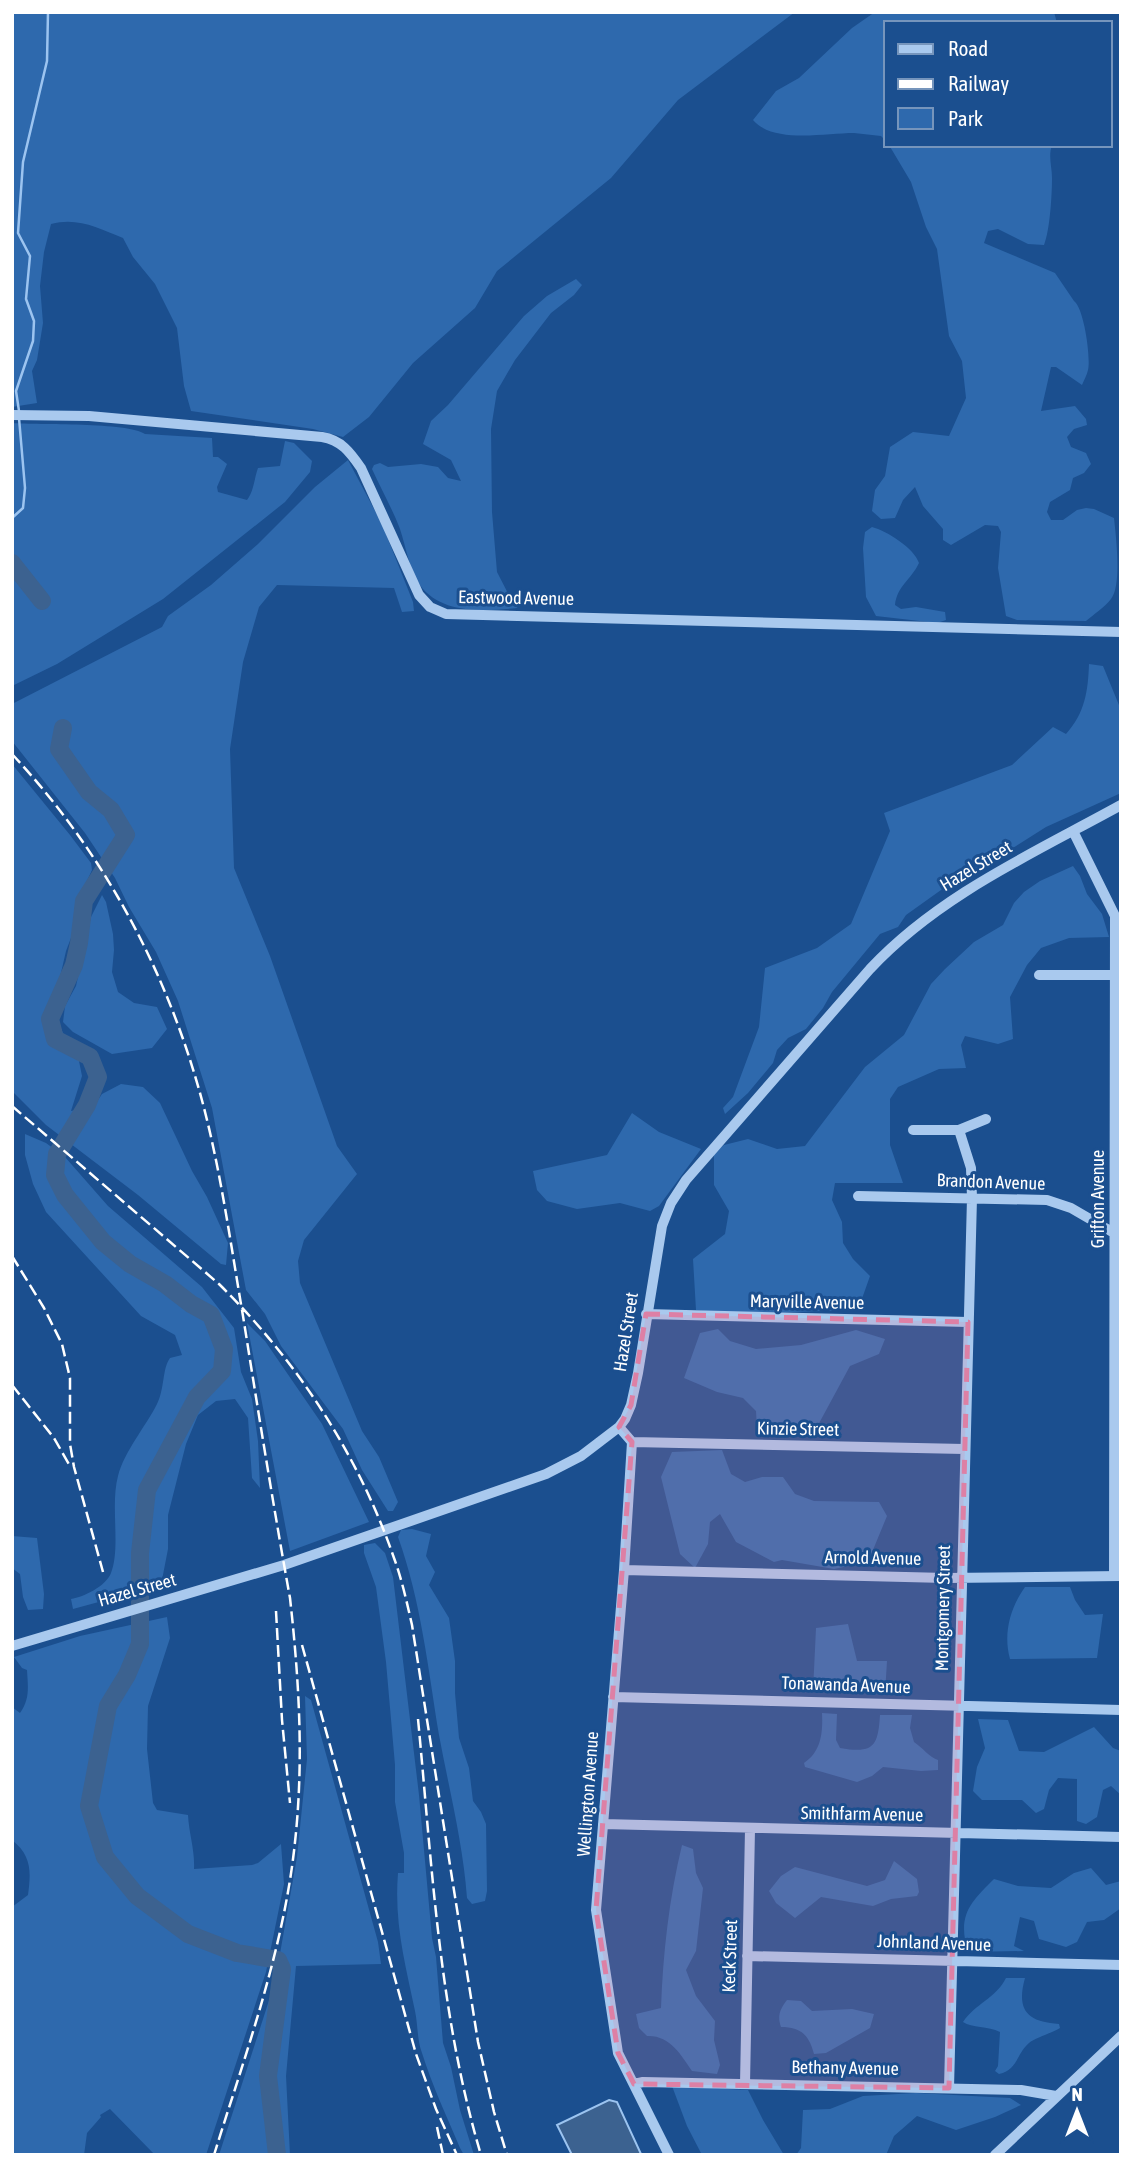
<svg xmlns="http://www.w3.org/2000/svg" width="1133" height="2167" viewBox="0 0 1133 2167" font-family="'Asap Condensed',sans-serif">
<rect width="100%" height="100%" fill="#1b4f8f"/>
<path fill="#2e69ad" d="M12,12H795L678,100L611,178L497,271L475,308L413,363L369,417L343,437L313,429L191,411L184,386L177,328L155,284L133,257L123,238C98,228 78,217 51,224L44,252L40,286L43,323L37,360L32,371L37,403L12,407Z
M875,12H1054L1057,23H886V141L881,136C872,135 863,134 854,133C825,133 773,144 753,120L776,91L799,78L852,28Z
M889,145H1052C1048,156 1052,167 1052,178C1052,195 1050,230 1044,245L1028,244L998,229L988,231L984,243L1055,273L1074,301C1084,308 1091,358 1088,370C1087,375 1084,380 1082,385L1056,367H1051L1041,411L1075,406L1086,419L1087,425L1074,429L1067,437L1071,447L1086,453L1091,464L1084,473L1073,478L1070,490L1050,502L1047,512L1051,520H1063L1077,510L1086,508L1094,509L1114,518C1116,537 1122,585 1111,599C1104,608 1094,614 1086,621L1017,620L1006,616L998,568L1001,532L998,526L985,525L951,545L943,540V529L923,506L915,487L903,500L895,518L881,519L872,511L875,490L885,476L890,447L913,432L949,436L966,398L962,361L949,336L937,249L926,227L911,182Z
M576,279L582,285L574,295L551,313L515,360L497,391L491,429L492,512L497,572L513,603L519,604L517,608C486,611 441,615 420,585C409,569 406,547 400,529C392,508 381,489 372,469L374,465L380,463L388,467L421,464L438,467L448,478L461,481L451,460L423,444L431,421L448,405L524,316L547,296Z
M12,423C38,425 128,422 145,434L212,438L213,457H218L227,464L217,487L218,492L247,500C254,491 254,479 258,468L280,466L285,441L294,443L312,461L310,472L285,502L163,599L57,664L12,686Z
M348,460L382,524L413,602L414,611L402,612L394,588L277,585L259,607L243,662L230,749L234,868L270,956L337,1146L357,1174L304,1240L298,1261L300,1283L362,1431L379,1457L398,1502L393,1511H388L362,1470L343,1429L281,1346L265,1314L246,1290L212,1108L178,1001L156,952L129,907L115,878L85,833L12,741V704L162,627L168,616L211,585L258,544L315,487Z
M872,527C887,531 914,548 919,563C911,580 897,586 895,605L901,609L916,607L945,612L946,620L937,623L876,616L866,597L863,548L865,532Z
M1089,664L1103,666L1121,710V793L1046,827L959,882L941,890L906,915L898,927L880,934L832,992L823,1008L806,1029L788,1038L777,1050L773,1063L748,1093L725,1114L723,1108L733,1097L759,1027L765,968L817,948L851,924L890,831L884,813L1012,765L1053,727L1066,734C1085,713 1088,691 1089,664Z
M12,764L70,835L91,863L92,870L79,898L74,930L66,951L53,1008L70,1051L79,1061L82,1076L71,1111L94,1106L102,1094L121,1084L143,1087L160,1103L192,1171L207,1197L228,1243L226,1265L221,1264L138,1195L46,1125L12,1091Z
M1073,866L1080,876L1087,894L1102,914L1109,937L1069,938L1041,948L1027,965L1010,997L1013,1039L998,1044L965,1036L961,1045L966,1068L939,1069L898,1087L890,1099V1145L903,1183H835L832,1200L842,1222L843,1243L853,1259L870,1276L858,1310L729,1314L696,1310L693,1259L725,1234L729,1211L714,1185V1152L724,1145L748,1139L777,1149L805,1146L865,1067L904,1035L931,984L945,969L974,942L1003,925L1014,903L1024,892L1040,881Z
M102,895L106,902L113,934L114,950L112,972L118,992L134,1003L157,1007L167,1029L152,1048L112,1054L73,1032L63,1022L65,1006L76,986L91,917Z
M632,1113L659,1132L701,1149L659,1206L650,1211L620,1203L577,1209L547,1201L537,1190L533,1171L607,1155Z
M25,1134L46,1143L65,1157L108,1206L202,1287L234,1328L241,1372L252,1399L258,1441L260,1488L252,1478L248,1418L235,1399L216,1401L198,1415L186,1444L168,1515V1549L161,1585L73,1609L71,1599C84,1597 106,1586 111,1573C121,1547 110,1506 118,1476C124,1452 146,1426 157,1404C165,1388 162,1369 170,1358L182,1355L175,1335L141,1316L46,1212L33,1184L25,1155Z
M247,1323L265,1341L322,1424L369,1522L290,1551Z
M718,1329L730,1341L756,1349L801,1345L856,1330L885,1339L879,1354L850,1366L817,1427L803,1436L757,1430L756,1411L743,1398L717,1392L684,1378L700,1333Z
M722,1450L731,1474L745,1482L762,1477H783L795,1494L814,1501L879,1502L887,1516L868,1562L834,1569L782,1560L774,1562L736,1542L720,1514L710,1522L708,1544L695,1568L680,1554L661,1477L672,1452Z
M412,1529L431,1534L426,1556L435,1572L429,1585L449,1618L455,1661V1693L459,1738L469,1768L473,1801L481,1812L486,1824L487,1891L485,1901L472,1904L467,1898C463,1843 449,1789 439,1735C428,1668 421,1601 398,1537L401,1530Z
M12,1536L37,1538L44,1594L43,1609L28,1610L23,1597L20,1574L12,1568Z
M375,1543L385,1553L393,1577L419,1795L432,1938L436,1957L443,2043L451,2067L460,2110L474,2155H464L460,2148C447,2117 432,2085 422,2053C417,2040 418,2025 415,2011C405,1963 394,1923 398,1873H404V1853L395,1802V1765L386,1662L376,1587L364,1553V1545Z
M1025,1587H1070L1075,1600L1085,1615L1103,1614L1097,1658L1010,1659C1003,1634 1010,1608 1025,1587Z
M167,1617L170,1638L148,1706L147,1749L153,1803L157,1810L188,1815C189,1834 195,1850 194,1869L252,1865L258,1863L281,1844L284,1884L266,1972L206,2155H155L110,2109L100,2115L101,2117L87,2133L84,2155H12L14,2129L12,2119V1907L28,1895C31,1872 32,1856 12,1840V1707L20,1713C30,1699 28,1687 27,1670L22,1668L14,1657L80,1636Z
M848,1624L857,1661H887L885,1694L813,1691L816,1628Z
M305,1696L311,1700L378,1942L381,1964L296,1966L286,2076L290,2155H219L275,1982L297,1857L307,1759Z
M822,1713L837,1714L836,1740L840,1748C874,1754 878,1746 880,1715H912L910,1728L914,1742C922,1747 930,1758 938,1760V1770L921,1771L883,1767L872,1776L857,1782L805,1767L804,1763C821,1752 823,1733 822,1713Z
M978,1719L1008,1720L1019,1751L1044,1752L1094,1727L1113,1748L1121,1751V1795L1111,1786L1103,1790L1097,1817L1086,1824L1077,1821V1779L1058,1778L1049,1790L1044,1809L1036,1813L1022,1800H982L973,1791L977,1767L985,1748Z
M682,1845L693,1849L696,1873L703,1888L696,1951L686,1970L696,1996L715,2021L714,2040L720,2065L717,2074L692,2071C681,2055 670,2035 647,2036L639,2028L636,2014L661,2008C663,1953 669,1899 682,1845Z
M894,1861L917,1879L919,1892L917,1896L891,1899L873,1906L821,1897L795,1918L776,1903L769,1891L781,1876L795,1867L867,1886L885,1880Z
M1091,1868L1106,1885L1121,1881V1908L1104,1920L1087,1922L1077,1942L1066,1947L1039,1939L1034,1921L1020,1917L1014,1946L1024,1951L968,1952C957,1915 970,1903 994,1879L1018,1886L1051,1888L1074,1873Z
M1006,1978H1025C1016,2010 1027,2022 1059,2024L1060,2028C1052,2033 1035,2038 1029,2043C1016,2054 1018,2070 999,2074L995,2071L998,2066L1000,2032C988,2026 972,2028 963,2022C975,2004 996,1998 1006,1978Z
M787,2000L801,2001L812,2011L852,2009L874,2014L870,2028L826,2053L814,2054C809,2035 801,2027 781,2027C777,2016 780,2009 787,2000Z
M672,2086L748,2090L763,2120L784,2155H702L687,2126Z
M916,2093L1010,2098L1021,2105L995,2117L956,2130L917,2116L894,2136L886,2155H796L801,2148L803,2110L830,2109L863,2096Z"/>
<path fill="#3c6290" stroke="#9cc4f0" stroke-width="2" d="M609,2100L617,2102L641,2154L572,2155L557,2125Z"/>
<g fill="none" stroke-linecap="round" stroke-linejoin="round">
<path stroke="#9cc4f0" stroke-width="2.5" d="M19,411L16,391L33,341L34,321L26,299L30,256L18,233L23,162L47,61L48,12
M12,518L23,508L25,488L19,418"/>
<path stroke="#3c6290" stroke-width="18" d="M12,563L42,601
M63,728L59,749L89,792L111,810L126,835L84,901L79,943L74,965L50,1019L55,1039L90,1057L98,1077L87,1105L57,1154L55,1175L65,1195L103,1242L130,1264L165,1284L191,1304L211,1315L224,1349L222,1371L197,1397L147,1490L140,1553V1644L127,1675L108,1706L89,1806L105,1857L137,1896L188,1934L237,1953L278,1960L282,1969L268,2076L277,2155"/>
<path stroke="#a9c9ee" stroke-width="10" d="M12,415L89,416L322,437C341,440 350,452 361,468L419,595L430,607L446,614L1121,632
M1073,831L1115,916L1114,1576
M1039,975H1120
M913,1130H959L986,1119
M858,1196L1047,1200L1071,1208L1114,1233
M646,1314L968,1322
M619,1427L632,1442L624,1570L596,1910L618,2053L669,2155
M632,1442L964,1449
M624,1570L946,1578L1121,1576
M12,1646L284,1565L546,1474L581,1456L619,1427L625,1419L631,1405L638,1373L662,1226L671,1203L686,1180L870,969C939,895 1034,853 1121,805
M613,1697L1121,1710
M603,1824L1121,1837
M747,1956L1121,1965
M634,2084L643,2082L1021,2090L1056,2096
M745,2084L750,1829
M949,2088L972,1198L971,1168L959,1130
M995,2155L1121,2036"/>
<path stroke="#fff" stroke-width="2.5" stroke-dasharray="12 5" stroke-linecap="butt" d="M12,754C109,858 175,986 208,1124C223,1187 232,1252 243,1316C258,1410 273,1504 290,1598C299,1679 304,1760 295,1842C284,1949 246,2052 214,2155
M12,1106L219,1284C297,1361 358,1454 394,1558C402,1580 407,1603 412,1625L478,2042L494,2112L507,2155
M12,1256L44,1308L62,1344L70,1378V1444L74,1467L103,1572
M12,1385L54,1438L70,1466
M276,1611L282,1720L290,1803
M302,1645L416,2054L436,2109L457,2155
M418,1719C432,1865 439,2014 481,2155
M437,2127L443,2155"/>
</g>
<path fill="#dd80a5" fill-opacity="0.2" stroke="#dd80a5" stroke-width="5" stroke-dasharray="14 9" stroke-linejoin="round" d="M646,1314L968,1322L949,2088L634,2084L618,2053L596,1910L632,1442L619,1427L631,1405Z"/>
<g text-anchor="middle" stroke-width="6" stroke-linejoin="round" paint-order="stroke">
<g font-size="18" fill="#fff" stroke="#1b4f8f">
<text transform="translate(516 598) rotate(1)" y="6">Eastwood Avenue</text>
<text transform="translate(976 866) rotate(-31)" y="6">Hazel Street</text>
<text transform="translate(991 1182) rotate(2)" y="6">Brandon Avenue</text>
<text transform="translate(1098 1199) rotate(-90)" y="6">Grifton Avenue</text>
<text transform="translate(807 1302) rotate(1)" y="6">Maryville Avenue</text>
<text transform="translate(626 1332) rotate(-81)" y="6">Hazel Street</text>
<text transform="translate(798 1429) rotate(1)" y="6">Kinzie Street</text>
<text transform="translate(873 1558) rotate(1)" y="6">Arnold Avenue</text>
<text transform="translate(137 1590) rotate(-16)" y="6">Hazel Street</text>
<text transform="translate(943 1608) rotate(-89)" y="6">Montgomery Street</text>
<text transform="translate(846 1685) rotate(2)" y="6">Tonawanda Avenue</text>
<text transform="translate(588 1794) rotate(-86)" y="6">Wellington Avenue</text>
<text transform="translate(862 1814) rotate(1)" y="6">Smithfarm Avenue</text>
<text transform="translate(934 1943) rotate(2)" y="6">Johnland Avenue</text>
<text transform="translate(730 1956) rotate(-88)" y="6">Keck Street</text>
<text transform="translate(845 2068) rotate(1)" y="6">Bethany Avenue</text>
</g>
</g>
<rect width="1133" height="2167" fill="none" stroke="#ffffff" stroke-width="28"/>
<rect x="884" y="21" width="228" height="126" fill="#1b4f8f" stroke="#7695bc" stroke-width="2"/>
<rect x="898" y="44" width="35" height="10" fill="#a9c9ee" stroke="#7695bc" stroke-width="2"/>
<text x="948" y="56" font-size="21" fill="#ffffff">Road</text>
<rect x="898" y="79" width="35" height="10" fill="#ffffff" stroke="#7695bc" stroke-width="2"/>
<text x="948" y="91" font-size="21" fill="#ffffff">Railway</text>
<rect x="898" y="108" width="35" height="21" fill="#2e69ad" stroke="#7695bc" stroke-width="2"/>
<text x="948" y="126" font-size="21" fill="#ffffff">Park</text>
<g transform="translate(1077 2111)" stroke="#1b4f8f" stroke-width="5" paint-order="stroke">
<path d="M0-5L12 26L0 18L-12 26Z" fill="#ffffff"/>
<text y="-10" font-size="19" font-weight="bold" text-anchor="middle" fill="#ffffff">N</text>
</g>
</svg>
